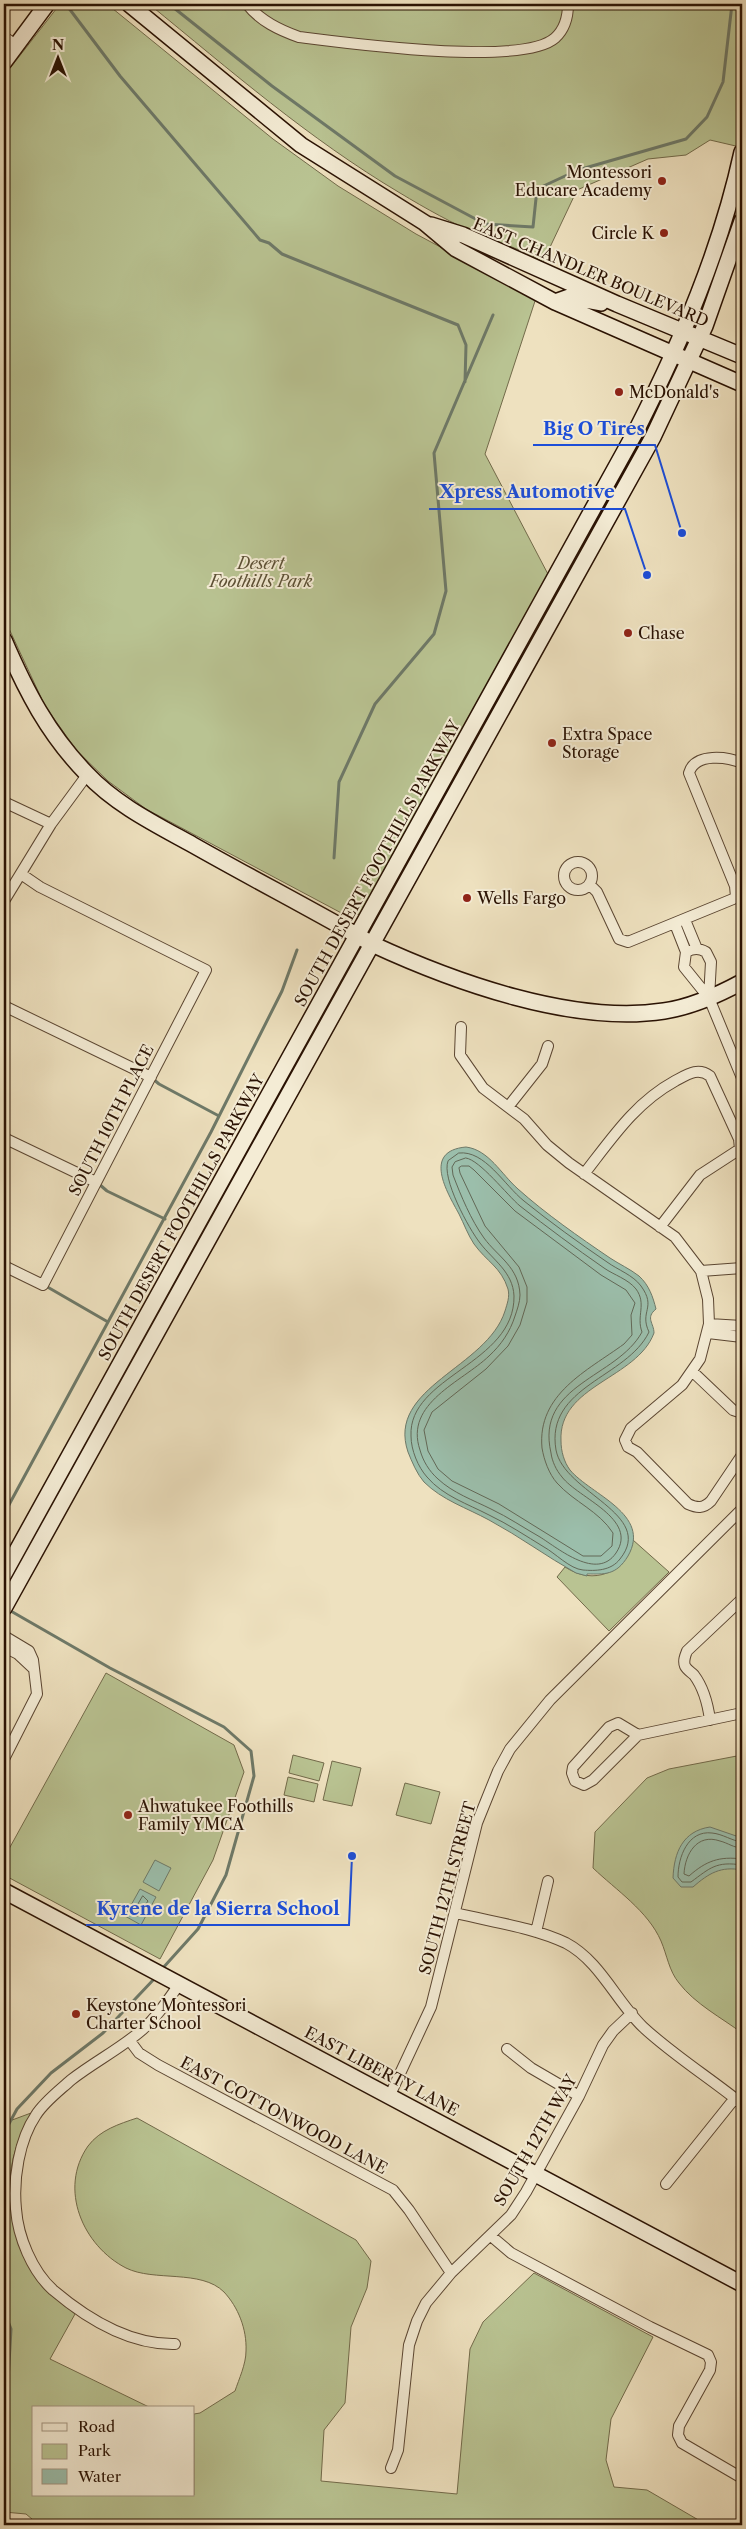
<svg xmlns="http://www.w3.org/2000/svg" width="746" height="2529" viewBox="0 0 746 2529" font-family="'Libre Caslon Text',serif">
<rect width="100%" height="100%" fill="#eee1bf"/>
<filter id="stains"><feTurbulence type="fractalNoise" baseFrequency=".004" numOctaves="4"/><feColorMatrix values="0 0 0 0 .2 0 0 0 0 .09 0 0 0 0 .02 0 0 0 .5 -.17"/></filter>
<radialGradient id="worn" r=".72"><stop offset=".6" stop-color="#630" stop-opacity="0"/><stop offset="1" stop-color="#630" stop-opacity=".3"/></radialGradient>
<path fill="#b9c392" stroke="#726a4a" d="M60,4H107L273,139L338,186L416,234L536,298L485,454L550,578L361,914L347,916L146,809L108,781L77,751L45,706L4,618V76Z
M149,4H742V131L740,147L710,140L686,155L648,159L577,190L543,262C522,249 502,244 480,235C453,224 425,208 400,193C309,139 230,70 149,4Z
M633,1540L669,1572L609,1631L557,1577L565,1567C594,1586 625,1573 633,1540Z
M106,1673L234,1745L244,1772L213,1860L160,1959L4,1875V1858Z
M293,1755L324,1763L319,1781L289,1773Z
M742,1755V2033C722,2018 695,2004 679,1983C669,1971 667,1955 661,1941C648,1911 616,1890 593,1868L595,1832L647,1778L669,1769Z
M332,1761L361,1768L352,1806L323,1800Z
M288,1777L318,1784L314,1802L284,1795Z
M405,1783L440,1792L431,1824L396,1815Z
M31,2113C26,2124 20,2136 16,2148C0,2198 15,2252 49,2291C56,2300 66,2306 75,2314L50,2359L151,2408H34V2495H194V2414L200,2413L235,2391C239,2379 246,2364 246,2351C247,2329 238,2307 224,2292C201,2269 154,2282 126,2268C83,2246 58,2189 88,2146C100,2130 119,2124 137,2118L356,2240L371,2261L367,2288L351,2327L345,2403L324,2430L321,2481L457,2494L470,2349L483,2322L534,2273L653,2337L611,2419L606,2460L614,2487L647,2490L707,2525H39L26,2514L4,2512V2123Z"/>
<path fill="#9bbeab" stroke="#6e7968" d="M466,1147C489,1150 501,1174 518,1189C546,1214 579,1237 610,1258C619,1264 630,1269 639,1276C649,1285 653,1297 656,1309C645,1318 654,1323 654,1333C637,1379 558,1385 561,1441C561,1451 564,1462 570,1470C591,1495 652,1514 628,1556C616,1576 604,1574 587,1574V1576L576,1573C547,1557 519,1536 489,1520C467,1508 442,1500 424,1482C417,1474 412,1462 408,1452C386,1387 487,1368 505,1311C507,1304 510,1297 508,1289C501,1267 487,1262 474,1244C468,1235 464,1224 459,1214C447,1192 422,1151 466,1147Z
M710,1827L742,1838V1870C721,1866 709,1873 693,1887H681L673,1878C674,1852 683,1831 710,1827Z
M155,1860L171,1868L159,1891L143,1882Z
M140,1889L156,1897L141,1925L125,1916Z"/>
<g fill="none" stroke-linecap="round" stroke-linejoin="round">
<path stroke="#626857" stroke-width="1" d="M459,1153C485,1150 504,1185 524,1201C550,1222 579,1243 607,1262C618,1270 633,1275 641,1286C657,1308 639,1311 649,1332C627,1378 545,1386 556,1450C564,1493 656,1514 620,1559C611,1571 595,1571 583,1570C570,1569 555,1553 544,1547C526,1536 508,1524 489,1515C468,1504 443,1496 427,1477C418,1467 411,1450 411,1436C408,1376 515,1364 514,1296C513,1272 493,1260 480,1243C469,1229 441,1178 448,1161Z
M466,1158C480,1160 507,1195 520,1206C547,1227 575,1248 604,1268C614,1275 628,1279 636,1289C647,1304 636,1316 642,1332C617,1378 535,1384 551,1453C552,1461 556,1470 562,1477C578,1498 639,1519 616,1553C597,1581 559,1549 540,1537C524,1528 508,1517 491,1509C473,1500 453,1493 438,1479C429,1471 423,1461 420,1450C404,1403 462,1382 489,1356C501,1345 510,1332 515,1316C517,1310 520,1302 520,1295C519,1267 498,1257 484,1238C471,1220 461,1196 453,1175L452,1167L455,1162Z
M462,1166H469L474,1170L515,1211L601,1275L626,1290L635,1303L631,1315L632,1335L624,1344C587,1371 537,1394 542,1448C544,1460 549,1474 557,1483C574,1502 599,1511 613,1533L612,1546L601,1556H583L499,1504L452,1481L438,1469L428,1451L424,1430L432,1412L486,1369L508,1346L520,1325L527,1302V1287L519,1267L485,1226L460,1173L459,1168Z
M742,1842C732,1841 723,1834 712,1833C688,1830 678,1857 678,1877L682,1882H691C710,1868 716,1861 742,1865
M742,1848C734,1848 728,1843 720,1841C697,1833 685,1854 684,1874L689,1876C706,1861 719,1856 742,1859
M143,1896L148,1901L137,1917L133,1913Z"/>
<path stroke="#6e7968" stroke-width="3" d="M169,4L272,86L395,176L485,224L533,227L537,189L578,170L686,139L707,117L723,82L732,4
M68,7L120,76L260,240L269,243L282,254L458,325L466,345L465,382
M334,858L339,782L375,704L434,634L446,591L434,453L493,315
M152,1078L159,1084L219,1116
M99,1184L107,1191L165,1219
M44,1285L108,1322
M4,1514L211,1132L282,991L297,950
M9,1610L110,1668L224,1727L251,1751L254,1776L226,1875L198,1929L162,1969
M4,2133L17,2109L51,2073L103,2033L155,1978
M4,2311L11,2329L4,2450"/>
<defs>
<path id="street" d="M247,4C260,21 279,30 299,37C346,43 522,67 555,38C565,29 568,16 568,4
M4,37L16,45
M4,802L51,824
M564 876a14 14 0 1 1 28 0a14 14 0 1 1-28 0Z
M590,885L597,892L619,939L628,942L733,899L736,897L735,886L689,773C695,752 728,757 742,763
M4,901L51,824L87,775
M685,920L697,949
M675,924L686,952
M709,998L711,962L706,952C699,948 694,948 686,952L684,967L709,998L742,1078
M4,1006L151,1077
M461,1027L460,1055L483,1088L524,1119L547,1145L569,1163L675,1237L701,1271L708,1299L709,1324L700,1359L682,1385L631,1428L625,1440L628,1447L637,1452L688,1504C697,1508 703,1509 711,1501L742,1455
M508,1107L542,1064L548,1046
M4,1138L96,1182
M584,1174C612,1138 635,1103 675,1081C688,1074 698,1067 710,1076L739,1139L740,1149L700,1175L660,1227
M4,1266L43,1285L206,970L40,887L21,874
M701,1271L742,1268
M709,1324L742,1326
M708,1333L742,1337
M693,1372L733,1410L742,1413
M4,1636L29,1651L33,1660L37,1694L4,1759
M4,1647L18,1654L33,1668
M710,1720C708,1705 703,1687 694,1675C691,1672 687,1670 685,1666C683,1661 685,1656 687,1651L742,1599
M638,1735L618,1723L609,1727L573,1767L572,1773L575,1781L584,1785L593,1780L638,1735L742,1713
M456,1913C492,1922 532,1927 566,1943C600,1961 616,2001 643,2027C673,2055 710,2078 742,2104
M536,1932L548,1881
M130,2041L139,2053L158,2065L393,2190L409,2210L451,2273
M507,2049L531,2068L579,2096
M390,2095L431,2007L477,1823L498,1771L510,1749L550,1700L742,1509
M666,2184L735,2098
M491,2236L511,2253L650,2327L708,2355L711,2362L710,2370L679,2426L678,2435L682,2443L742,2478
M175,2344C130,2345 86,2318 53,2290C32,2271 18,2237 16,2209C13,2179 19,2140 36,2115C44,2102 60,2090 71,2080C94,2062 120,2049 142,2030C157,2017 168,2000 180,1983
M391,2468L398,2450L409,2345L417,2321L426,2303L451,2273L511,2215L526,2192L579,2096L603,2045L613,2031L632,2013"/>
<path id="secondary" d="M129,4L301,145L425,223L456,249L555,302L742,384
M4,62L47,4
M431,225L463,235L617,304L742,356
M555,302L569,297L601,303
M4,640C26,691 48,734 87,774C116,805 157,825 193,845C253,879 313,910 372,944C454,982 573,1025 664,1011C692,1007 718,995 742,982
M4,1574L637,429C682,340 721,249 742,152
M4,1608L653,437L705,326L742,221
M4,1891L742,2284"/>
</defs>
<use href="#street" stroke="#5b4632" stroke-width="12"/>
<use href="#secondary" stroke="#2a1203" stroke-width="18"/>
<use href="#street" stroke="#f4ecd5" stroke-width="10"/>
<use href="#secondary" stroke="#f4ecd5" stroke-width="15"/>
</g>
<g fill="#8f2418" stroke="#f4ecd5" stroke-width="2">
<circle cx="662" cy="181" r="5"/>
<circle cx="664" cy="233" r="5"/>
<circle cx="619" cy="392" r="5"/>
<circle cx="628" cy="633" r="5"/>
<circle cx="552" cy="743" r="5"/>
<circle cx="467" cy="898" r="5"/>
<circle cx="128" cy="1815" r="5"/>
<circle cx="76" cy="2014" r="5"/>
</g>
<g text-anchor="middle" stroke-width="4" stroke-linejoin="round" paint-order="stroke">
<g font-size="16" fill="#2a1203" stroke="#f4ecd5" text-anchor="start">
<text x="652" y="178" text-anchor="end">Montessori<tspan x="652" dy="18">Educare Academy</tspan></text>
<text x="654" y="239" text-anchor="end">Circle K</text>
<text x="629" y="398">McDonald's</text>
<text x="638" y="639">Chase</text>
<text x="562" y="740">Extra Space<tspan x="562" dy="18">Storage</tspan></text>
<text x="477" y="904">Wells Fargo</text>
<text x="138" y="1812">Ahwatukee Foothills<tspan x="138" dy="18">Family YMCA</tspan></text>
<text x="86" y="2011">Keystone Montessori<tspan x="86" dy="18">Charter School</tspan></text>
</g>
<g font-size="16" fill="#2a1203" stroke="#f4ecd5">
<text transform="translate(591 272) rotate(23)" y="6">EAST CHANDLER BOULEVARD</text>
<text transform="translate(377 863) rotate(-61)" y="6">SOUTH DESERT FOOTHILLS PARKWAY</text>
<text transform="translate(111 1120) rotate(-63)" y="6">SOUTH 10TH PLACE</text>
<text transform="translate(181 1217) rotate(-61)" y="6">SOUTH DESERT FOOTHILLS PARKWAY</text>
<text transform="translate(447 1888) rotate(-75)" y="6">SOUTH 12TH STREET</text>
<text transform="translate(382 2071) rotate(28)" y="6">EAST LIBERTY LANE</text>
<text transform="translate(284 2115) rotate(28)" y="6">EAST COTTONWOOD LANE</text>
<text transform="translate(535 2140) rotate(-60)" y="6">SOUTH 12TH WAY</text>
</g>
<g font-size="16" font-style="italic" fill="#5c5035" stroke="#f4ecd5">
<text x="261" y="569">Desert<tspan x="261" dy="18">Foothills Park</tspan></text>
</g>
</g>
<path fill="none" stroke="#1d4ed8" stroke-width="2" d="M682 533L655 445H533M647 575L625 509H429M352 1856L349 1925H86"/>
<g fill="#1d4ed8" stroke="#f4ecd5" stroke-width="2">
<circle cx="682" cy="533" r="5"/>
<circle cx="647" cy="575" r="5"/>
<circle cx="352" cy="1856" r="5"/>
</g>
<g font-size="18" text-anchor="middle" font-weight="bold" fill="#1d4ed8" stroke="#f4ecd5" stroke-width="4" stroke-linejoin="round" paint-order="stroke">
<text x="594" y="435">Big O Tires</text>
<text x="527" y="498">Xpress Automotive</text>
<text x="218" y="1915">Kyrene de la Sierra School</text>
</g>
<rect width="746" height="2529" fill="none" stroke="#eee1bf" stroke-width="20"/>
<rect x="5" y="5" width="736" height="2519" fill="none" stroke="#2a1203" stroke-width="2.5"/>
<rect x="10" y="10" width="726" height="2509" fill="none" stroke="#2a1203"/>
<rect x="32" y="2406" width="162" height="90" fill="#f4ecd5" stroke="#a39581"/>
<rect x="42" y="2423" width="25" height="8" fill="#f4ecd5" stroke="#a39581"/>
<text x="78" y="2432" font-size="15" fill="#2a1203">Road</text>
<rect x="42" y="2444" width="25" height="15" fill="#b9c392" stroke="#a39581"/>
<text x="78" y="2456" font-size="15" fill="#2a1203">Park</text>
<rect x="42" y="2469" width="25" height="15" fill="#9bbeab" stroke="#a39581"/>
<text x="78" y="2482" font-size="15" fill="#2a1203">Water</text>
<g transform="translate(58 58)" stroke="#f4ecd5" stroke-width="4" paint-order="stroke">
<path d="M0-4L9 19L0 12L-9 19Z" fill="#2a1203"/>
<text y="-8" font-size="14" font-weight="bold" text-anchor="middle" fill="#2a1203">N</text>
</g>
<rect width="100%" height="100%" filter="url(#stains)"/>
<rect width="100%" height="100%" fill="url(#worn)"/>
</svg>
